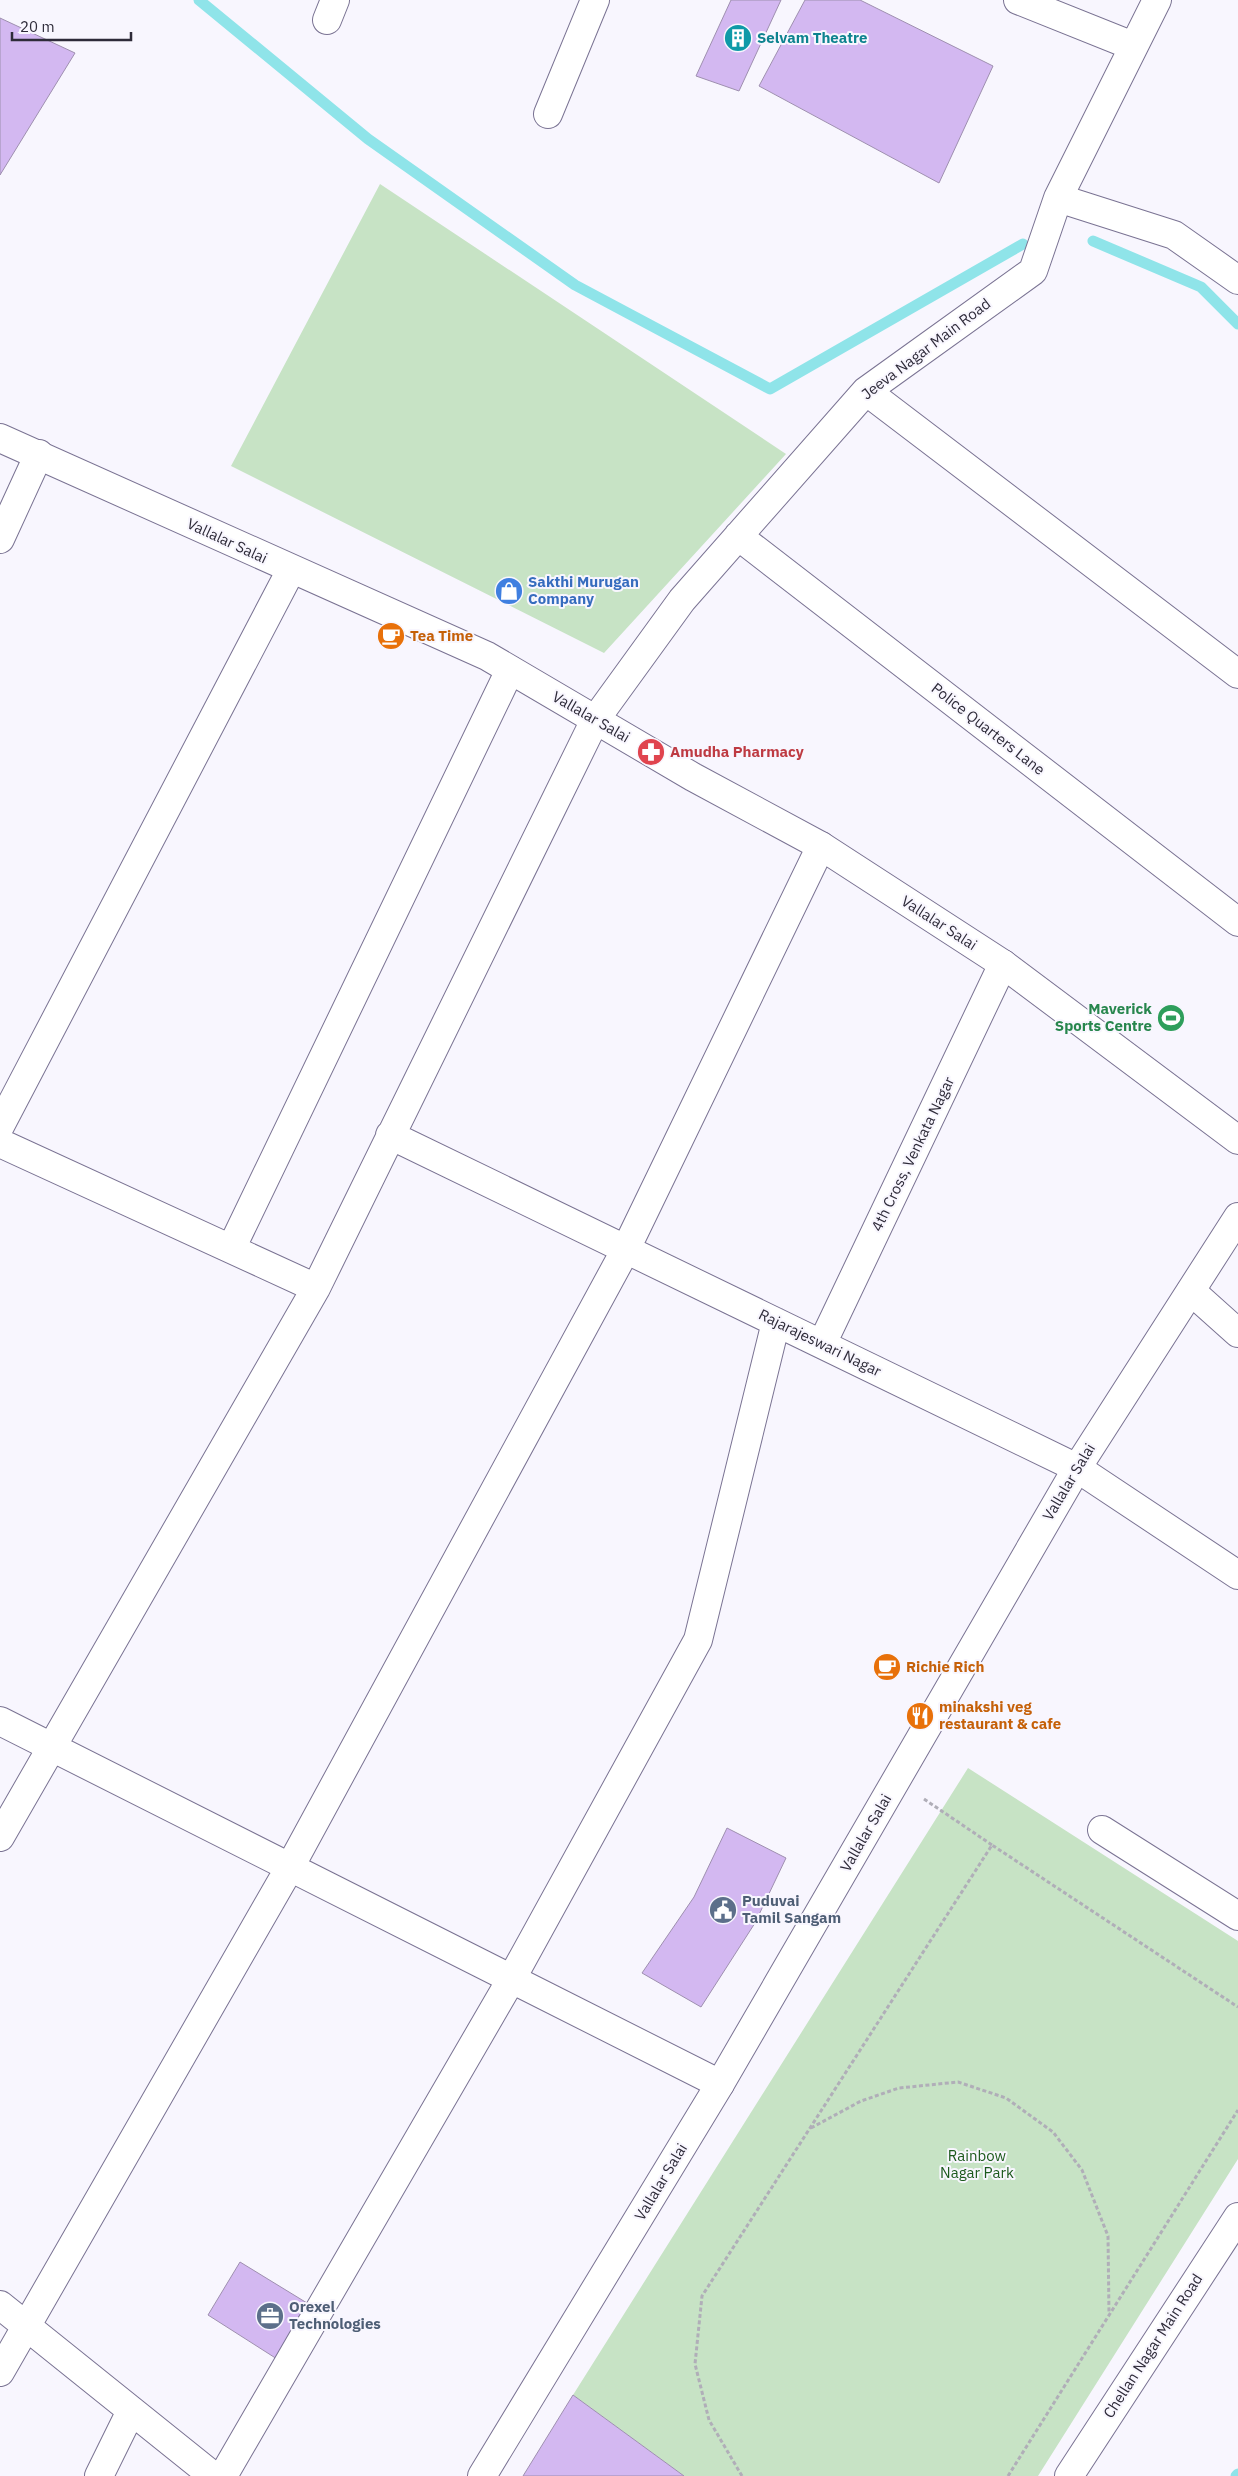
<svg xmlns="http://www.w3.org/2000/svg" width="1238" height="2476" viewBox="0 0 1238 2476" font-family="'IBM Plex Sans',sans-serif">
<rect width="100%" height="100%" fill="#f8f6fe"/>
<path fill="#c7e3c5" d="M380,184L786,454L604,653L231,466Z
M968,1768L1238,1941V2159L1038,2476H684L573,2395Z"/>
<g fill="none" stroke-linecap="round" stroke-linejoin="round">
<path stroke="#8fe4e9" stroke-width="11" d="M199,0L368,139L575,285L770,389L1023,244
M1093,241L1201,287L1238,324
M1236,2476L1238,2474"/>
</g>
<path fill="#d3b8f1" stroke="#9e8faf" d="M731,0H781L739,91L696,76Z
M805,0H860L993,66L939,183L759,86Z
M0,18L75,53L0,175Z
M727,1828L786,1858L755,1923L701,2007L642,1973L694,1897Z
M240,2262L307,2303L277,2359L208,2315Z
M573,2395L684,2476H523Z"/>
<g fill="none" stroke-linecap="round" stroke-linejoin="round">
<defs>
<path id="minor" d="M1018,0L1133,46
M327,20L335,0
M548,114L595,0
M1058,198L1174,235L1238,280
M866,391L1238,674
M738,536L1238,922
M0,539L39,454
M0,1126L291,570
M390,1135L1077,1468L1238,1575
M0,1143L316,1288
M231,1249L510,670
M1191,1291L1238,1333
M822,1344L1003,964
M0,1721L720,2084
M1102,1830L1238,1916
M0,1837L316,1288L595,720L682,600L866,391L1033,271L1058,198L1157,0
M0,2305L213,2476
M0,2372L290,1867L626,1249L821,846
M99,2476L131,2411
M223,2476L512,1978L698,1640L776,1322
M1069,2476L1238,2217"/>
<path id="tertiary" d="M0,438L487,656L693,777L821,846L1003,964L1238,1140
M482,2476L720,2084L1077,1468L1238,1217"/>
</defs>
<use href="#minor" stroke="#7a7393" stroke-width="30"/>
<use href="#tertiary" stroke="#7a7393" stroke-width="30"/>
<path stroke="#b0aeb8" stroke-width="3" stroke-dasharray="4 2.5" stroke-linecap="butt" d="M924,1799L992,1845
M811,2128L861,2101L899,2088L958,2082L1006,2098L1053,2132L1082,2170L1108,2236L1109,2314
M742,2476L709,2420L695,2364L702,2296L992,1845L1238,2007
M1008,2476L1238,2110"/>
<use href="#minor" stroke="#fff" stroke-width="28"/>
<use href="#tertiary" stroke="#fff" stroke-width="28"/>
</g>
<defs>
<symbol id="building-disc" viewBox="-11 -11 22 22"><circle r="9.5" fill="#0f9aa8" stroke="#f8f6fe"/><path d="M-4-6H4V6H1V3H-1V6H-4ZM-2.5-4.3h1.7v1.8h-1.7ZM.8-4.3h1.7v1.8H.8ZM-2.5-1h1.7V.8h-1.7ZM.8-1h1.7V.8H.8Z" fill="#fff"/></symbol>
<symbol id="shop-disc" viewBox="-11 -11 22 22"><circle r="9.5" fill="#3f7fe0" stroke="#f8f6fe"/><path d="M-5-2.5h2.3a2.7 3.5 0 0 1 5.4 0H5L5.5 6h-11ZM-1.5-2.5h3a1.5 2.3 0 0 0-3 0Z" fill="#fff"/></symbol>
<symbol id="cafe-disc" viewBox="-11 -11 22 22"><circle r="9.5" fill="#e8710a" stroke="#f8f6fe"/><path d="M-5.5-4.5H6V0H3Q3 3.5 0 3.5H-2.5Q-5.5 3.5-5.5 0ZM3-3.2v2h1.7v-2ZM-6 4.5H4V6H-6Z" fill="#fff"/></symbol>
<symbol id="pharmacy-disc" viewBox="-11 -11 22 22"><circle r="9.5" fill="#e0444e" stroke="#f8f6fe"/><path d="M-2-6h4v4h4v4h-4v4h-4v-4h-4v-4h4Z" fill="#fff"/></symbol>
<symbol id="stadium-disc" viewBox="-11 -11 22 22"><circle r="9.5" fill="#2e9e5b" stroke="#f8f6fe"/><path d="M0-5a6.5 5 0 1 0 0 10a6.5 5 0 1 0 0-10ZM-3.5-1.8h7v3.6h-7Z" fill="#fff"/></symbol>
<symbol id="restaurant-disc" viewBox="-11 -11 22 22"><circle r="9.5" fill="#e8710a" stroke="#f8f6fe"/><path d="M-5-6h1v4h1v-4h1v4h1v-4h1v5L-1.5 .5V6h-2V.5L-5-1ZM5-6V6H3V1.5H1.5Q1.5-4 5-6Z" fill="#fff"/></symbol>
<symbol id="civic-disc" viewBox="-11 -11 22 22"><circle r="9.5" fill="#5c6f8a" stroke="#f8f6fe"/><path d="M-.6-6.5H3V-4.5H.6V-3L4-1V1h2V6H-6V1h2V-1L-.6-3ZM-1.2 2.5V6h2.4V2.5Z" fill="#fff"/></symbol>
<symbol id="office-disc" viewBox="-11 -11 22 22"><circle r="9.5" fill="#5c6f8a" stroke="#f8f6fe"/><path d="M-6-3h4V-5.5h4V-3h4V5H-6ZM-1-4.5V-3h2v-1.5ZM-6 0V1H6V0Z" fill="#fff"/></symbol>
</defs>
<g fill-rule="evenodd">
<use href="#building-disc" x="722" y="22" width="32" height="32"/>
<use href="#shop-disc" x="493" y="575" width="32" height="32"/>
<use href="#cafe-disc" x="375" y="620" width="32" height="32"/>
<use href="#pharmacy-disc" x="635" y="736" width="32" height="32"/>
<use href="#stadium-disc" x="1155" y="1002" width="32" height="32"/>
<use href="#cafe-disc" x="871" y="1651" width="32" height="32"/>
<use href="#restaurant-disc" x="904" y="1700" width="32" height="32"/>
<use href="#civic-disc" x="707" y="1894" width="32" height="32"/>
<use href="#office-disc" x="254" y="2300" width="32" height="32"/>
</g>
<g text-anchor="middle" stroke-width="4" stroke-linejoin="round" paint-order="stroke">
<g font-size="15" font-weight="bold" fill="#0d838f" stroke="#f8f6fe" text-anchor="start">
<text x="757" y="43">Selvam Theatre</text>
</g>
<g font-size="15" fill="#2e2b39" stroke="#f8f6fe">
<text transform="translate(926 349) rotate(-37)" y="5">Jeeva Nagar Main Road</text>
<text transform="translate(227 541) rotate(25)" y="5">Vallalar Salai</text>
<text transform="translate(591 717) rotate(30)" y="5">Vallalar Salai</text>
<text transform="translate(988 729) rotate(38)" y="5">Police Quarters Lane</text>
<text transform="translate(939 923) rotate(33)" y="5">Vallalar Salai</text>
<text transform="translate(913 1154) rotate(-64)" y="5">4th Cross, Venkata Nagar</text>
<text transform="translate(820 1343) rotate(26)" y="5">Rajarajeswari Nagar</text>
<text transform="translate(1069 1482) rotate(-59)" y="5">Vallalar Salai</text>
<text transform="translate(866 1833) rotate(-60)" y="5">Vallalar Salai</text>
<text transform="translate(661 2182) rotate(-59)" y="5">Vallalar Salai</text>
<text transform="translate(1153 2346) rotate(-57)" y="5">Chellan Nagar Main Road</text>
</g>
<g font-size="15" font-weight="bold" fill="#366cbe" stroke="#f8f6fe" text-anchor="start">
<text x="528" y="587">Sakthi Murugan<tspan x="528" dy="17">Company</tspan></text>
</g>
<g font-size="15" font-weight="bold" fill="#c56008" stroke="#f8f6fe" text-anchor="start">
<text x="410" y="641">Tea Time</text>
<text x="906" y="1672">Richie Rich</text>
<text x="939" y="1712">minakshi veg<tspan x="939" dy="17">restaurant &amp; cafe</tspan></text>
</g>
<g font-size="15" font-weight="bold" fill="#be3a42" stroke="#f8f6fe" text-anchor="start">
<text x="670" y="757">Amudha Pharmacy</text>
</g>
<g font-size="15" font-weight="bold" fill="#27864d" stroke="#f8f6fe" text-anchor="end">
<text x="1152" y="1014">Maverick<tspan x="1152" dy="17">Sports Centre</tspan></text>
</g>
<g font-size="15" font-weight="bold" fill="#4e5e75" stroke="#f8f6fe" text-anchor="start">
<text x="742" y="1906">Puduvai<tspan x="742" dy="17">Tamil Sangam</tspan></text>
<text x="289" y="2312">Orexel<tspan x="289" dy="17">Technologies</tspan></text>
</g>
<g font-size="15" fill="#1c5a1d" stroke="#f8f6fe">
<text x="977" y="2161">Rainbow<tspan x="977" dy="17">Nagar Park</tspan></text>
</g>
</g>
<path d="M12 32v8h119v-8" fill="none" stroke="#2e2b39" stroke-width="2.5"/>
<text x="20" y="32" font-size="15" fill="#2e2b39" stroke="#f8f6fe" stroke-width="4" paint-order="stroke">20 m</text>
</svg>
